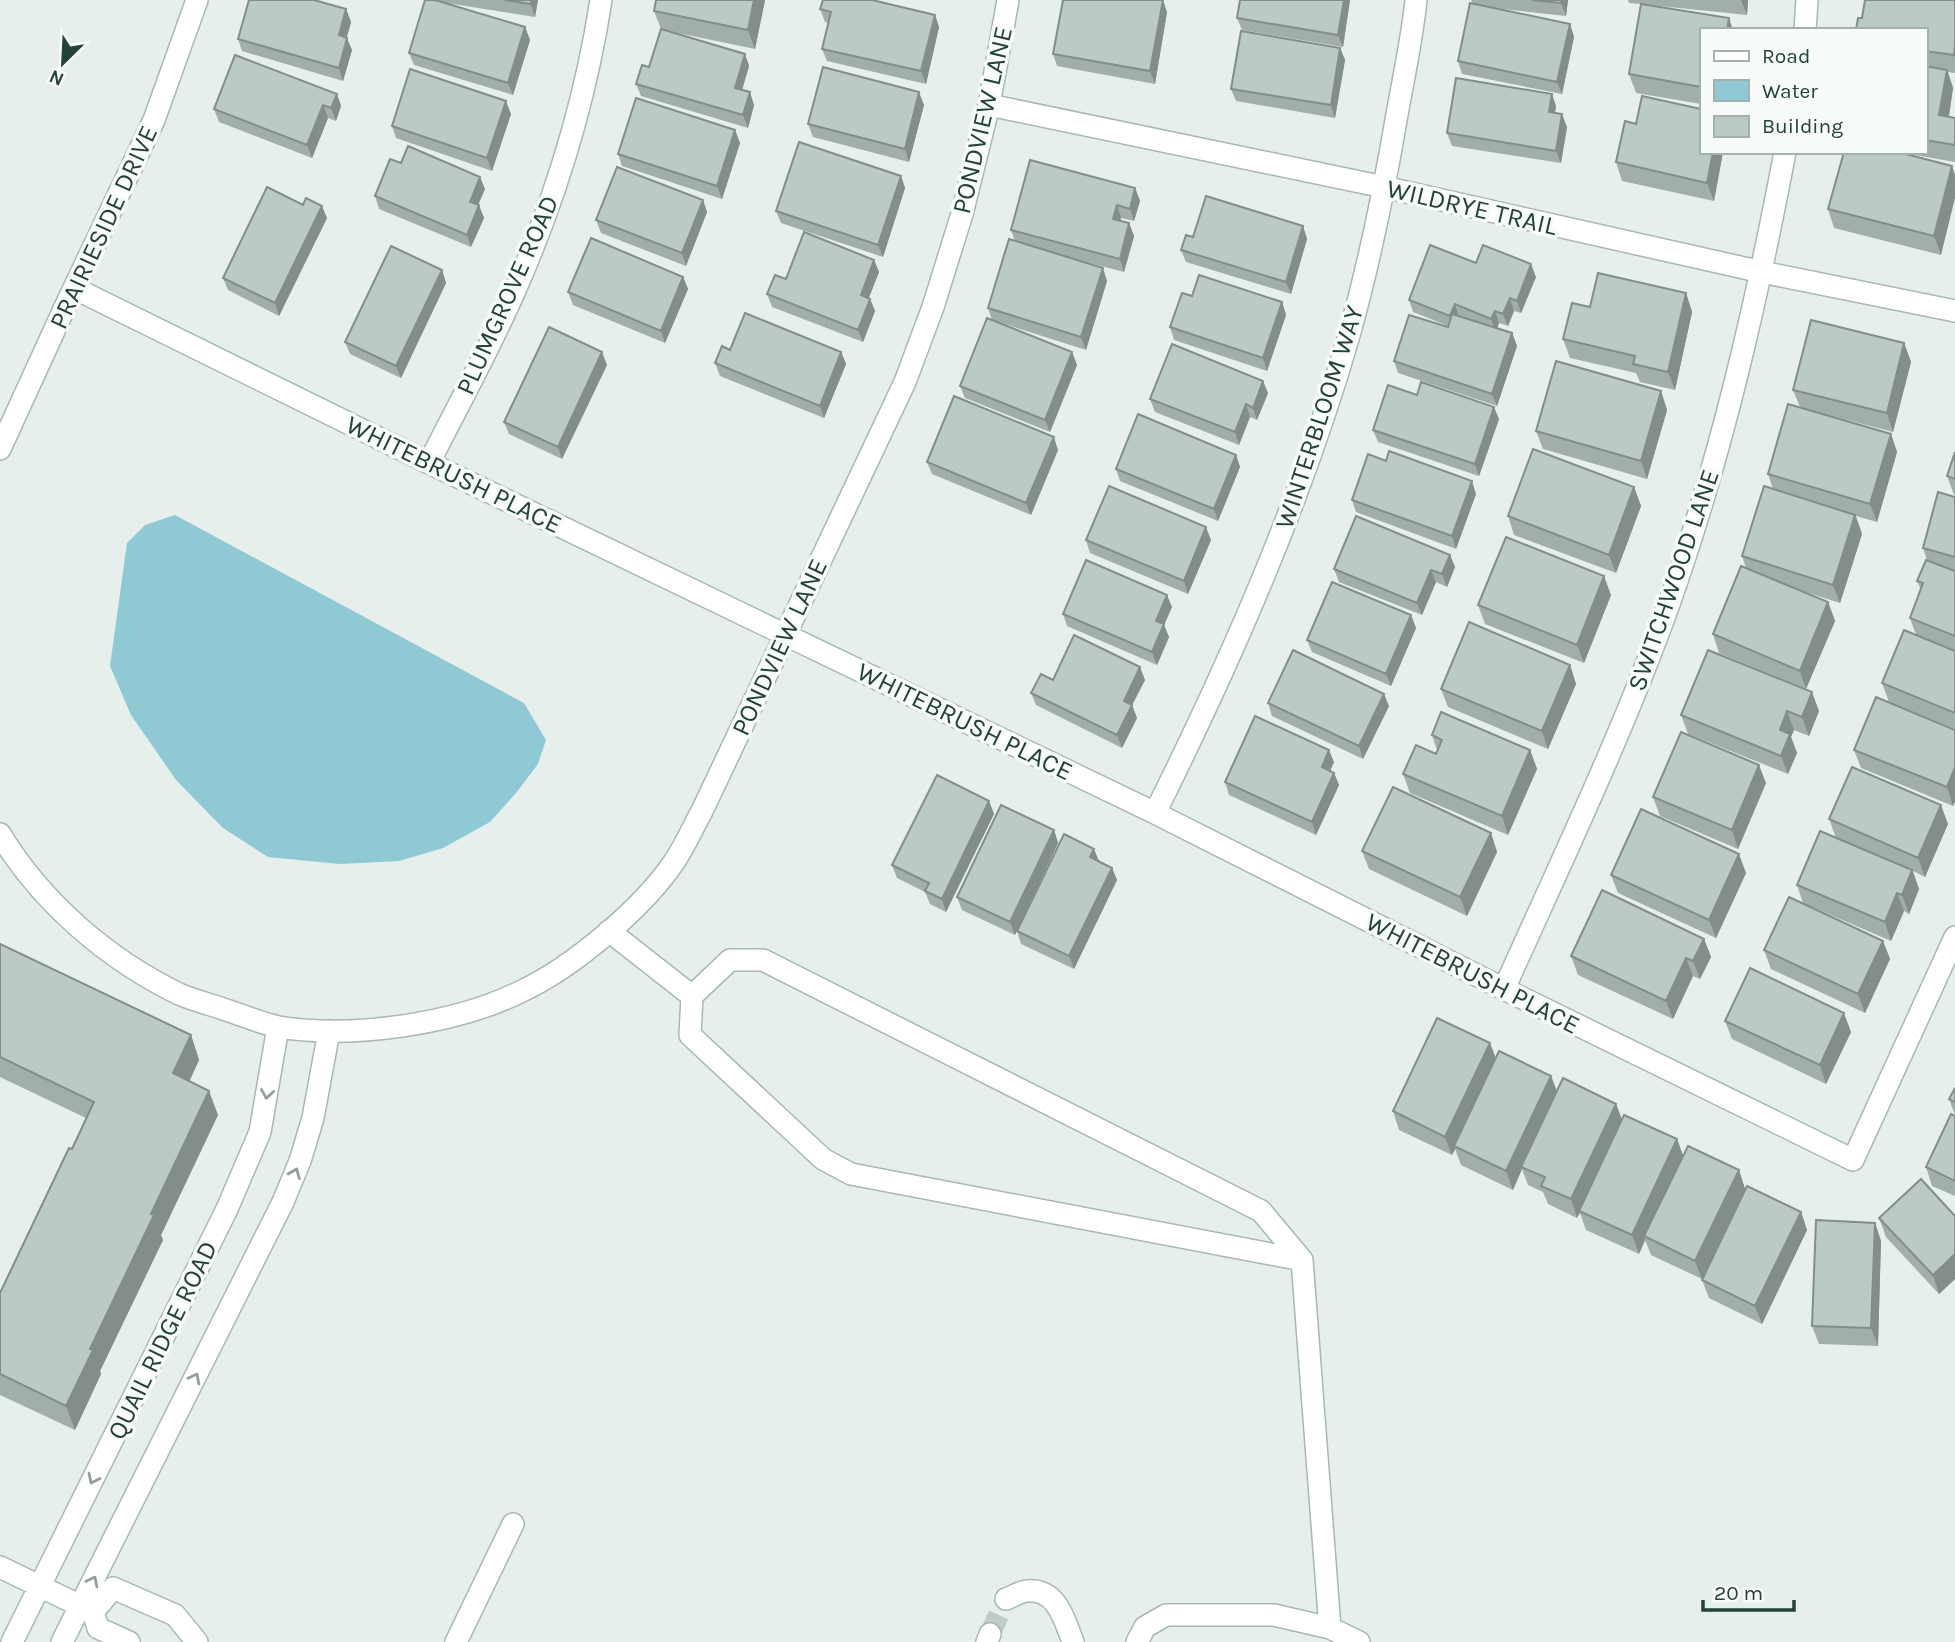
<svg xmlns="http://www.w3.org/2000/svg" width="1955" height="1642" viewBox="0 0 1955 1642" font-family="Karla,sans-serif">
<rect width="100%" height="100%" fill="#e6efeb"/>
<path fill="#8ec9d4" d="M175,515L524,703L546,740L538,764L516,793L490,822L443,848L399,861L340,864L268,857L223,828L176,780L131,715L110,666L127,543L145,525Z"/>
<g fill="none" stroke-linecap="round" stroke-linejoin="round">
<path stroke="#bfccc8" stroke-width="21" stroke-dasharray="21 10" stroke-linecap="butt" d="M990,1634L1006,1599"/>
<defs>
<path id="minor" d="M1805,30L1807,0
M989,105L1384,187L1762,272L1955,311
M74,288L429,463L1155,813L1504,989L1853,1160L1955,937
M0,449L65,307L154,120L197,0
M429,463C459,403 493,343 519,281C558,191 586,97 601,0
M1155,813C1232,658 1302,499 1350,332C1369,263 1384,191 1396,120C1403,80 1412,40 1416,0
M0,834C41,902 107,959 179,994C195,1001 213,1005 229,1011C245,1016 263,1024 279,1027C352,1039 456,1024 522,991C573,967 643,908 674,862C685,846 693,827 702,811L905,382L933,307L962,214L989,105L1008,0
M609,931L692,996
M1504,989C1561,862 1622,735 1669,604C1721,457 1756,305 1785,152
M1302,1260L1261,1211L763,960H730L692,996L690,1035L823,1159L851,1174L1302,1260L1330,1628
M0,1567L93,1612L98,1628L129,1642
M1006,1599C1012,1597 1021,1591 1027,1591C1057,1588 1065,1621 1073,1642
M93,1612L113,1588L175,1615L197,1642
M12,1642L227,1209L260,1132L278,1027
M62,1642L283,1202L300,1161L313,1118L329,1031
M456,1642L513,1524
M987,1642L990,1634
M1137,1642L1145,1627L1166,1615H1274L1330,1628L1359,1642"/>
</defs>
<use href="#minor" stroke="#a8b8b2" stroke-width="24"/>
<use href="#minor" stroke="#fff" stroke-width="21"/>
</g>
<path fill="#a1aea9" d="M439,0H538L535,17L440,2Z
M656,0H765L755,49L668,31L745,54L749,66L742,90L754,105L748,128L641,96L636,84L649,67L661,29L654,11Z
M1350,0L1343,47L1242,30L1237,18Z
M1471,0H1568L1566,16L1493,8L1570,24L1574,37L1562,94L1462,74L1458,61L1473,3Z
M1628,0H1748L1747,15L1650,5L1701,30V104L1636,93L1629,74L1641,4L1629,3Z
M1955,0V73L1948,72L1953,88L1949,117L1955,118V162L1898,152H1925V30Z
M346,9L351,22L346,38L352,50L343,81L242,51L238,39Z
M820,9L935,15L939,27L926,84L827,61L822,49L828,23L825,22Z
M1167,12L1155,84L1057,66L1053,54Z
M525,27L530,40L513,95L414,65L409,53Z
M1340,48L1345,60L1335,118L1236,101L1231,89Z
M337,94L341,106L336,121L328,118L312,158L219,122L214,109Z
M924,105L909,162L813,137L808,124Z
M1556,106L1555,113L1567,127L1561,163L1452,146L1447,133Z
M511,114L492,171L396,138L392,126Z
M735,130L740,143L722,199L622,166L618,154Z
M1701,152H1723L1714,201L1622,181L1616,162Z
M401,163L485,189L478,205L484,218L471,247L379,209L375,196Z
M1952,166L1941,255L1834,228L1828,209Z
M901,176L905,188L883,257L781,223L776,211Z
M1135,188L1140,201L1134,221L1121,218L1120,221L1129,223L1134,236L1124,272L1053,253L1107,281L1086,350L992,320L988,308L1015,241L1011,230Z
M703,200L707,212L686,266L601,233L596,220Z
M327,218L279,316L228,290L223,278Z
M1303,226L1307,239L1291,294L1186,262L1181,250L1193,237Z
M874,260L879,272L869,298L870,299L875,311L863,342L772,307L767,294L786,279Z
M1476,263L1536,277L1521,313L1514,311L1508,326L1499,323L1497,328L1512,333L1517,346L1497,406L1398,373L1394,361L1448,327V326L1413,312L1409,300Z
M442,270L446,283L401,378L350,354L345,342Z
M683,277L688,289L665,343L573,305L568,292Z
M1686,293L1692,312L1675,390L1640,382L1636,373L1570,358L1563,339L1590,307Z
M1192,296L1282,302L1286,315L1267,371L1174,340L1170,327Z
M1904,343L1911,362L1893,432L1828,415L1891,434L1897,452L1877,522L1856,516L1862,534L1840,603L1802,591L1828,602L1835,621L1806,689L1719,653L1713,634L1746,568L1742,556L1773,489L1768,474L1800,407L1793,390Z
M730,350L841,352L846,364L824,418L720,376L715,363Z
M1072,352L1077,365L1050,432L965,398L960,386Z
M607,365L562,459L509,434L504,422Z
M1661,391L1667,410L1647,479L1543,449L1536,431Z
M1268,393L1257,420L1250,417L1239,445L1155,412L1150,399Z
M1417,395L1499,419L1479,476L1378,442L1373,430Z
M1058,450L1031,515L932,474L927,462Z
M1955,452V495H1954L1947,476Z
M1236,455L1240,467L1218,521L1120,481L1116,469Z
M1386,461L1476,494L1456,549L1356,512L1352,500Z
M1634,487L1641,506L1616,573L1514,535L1508,516Z
M1955,497V729L1889,702L1882,683L1916,635L1910,618L1921,590L1917,581L1927,560L1923,548Z
M1086,540H1211L1188,594L1090,553Z
M1450,555L1455,567L1447,587L1436,582L1422,615L1339,582L1334,569Z
M1611,595L1584,663L1485,624L1478,605Z
M1172,607L1164,625L1169,637L1157,665L1067,626L1063,614Z
M1411,615L1416,628L1391,686L1312,652L1307,640Z
M1570,665L1576,684L1548,749L1448,707L1441,689Z
M1053,680H1145L1132,705L1137,718L1122,748L1036,705L1031,693Z
M1268,703L1389,706L1363,759L1272,716Z
M1819,711L1809,736L1794,730L1791,737L1797,753L1788,774L1688,734L1681,715Z
M1955,730L1953,806L1861,768L1854,750Z
M1432,735L1530,750L1537,769L1508,835L1410,793L1403,774L1436,754L1437,750Z
M1334,762L1330,771L1334,773L1339,785L1316,835L1229,795L1225,782Z
M1766,783L1738,849L1660,816L1653,797Z
M989,801L994,814L946,912L930,904L925,892L897,878L892,865Z
M1829,819L1948,824L1925,877L1913,871L1919,889L1909,914L1904,911L1891,941L1803,903L1797,885L1836,838Z
M1054,830L1058,843L1015,935L962,910L957,897Z
M1491,833L1497,852L1467,916L1369,869L1362,851Z
M1099,861L1112,868L1117,880L1074,969L1021,944L1017,931Z
M1746,873L1716,938L1618,893L1611,875Z
M1704,939L1711,957L1700,979L1693,976L1673,1019L1578,975L1571,956Z
M1883,941L1890,959L1865,1013L1771,969L1764,950Z
M0,944L191,1035L199,1060L189,1081L218,1115L161,1235L163,1240L100,1371L101,1374L75,1430L0,1395V1293L86,1118L0,1077Z
M1725,1021L1851,1032L1826,1084L1732,1039Z
M1496,1058L1551,1076L1557,1091L1616,1104L1622,1120L1677,1139L1683,1156L1739,1170L1745,1189L1702,1279L1651,1255L1645,1240L1639,1254L1586,1230L1580,1213L1577,1218L1548,1204L1543,1192L1528,1185L1522,1169L1513,1190L1461,1165L1455,1149L1452,1155L1399,1130L1393,1111Z
M1955,1088V1115L1949,1099Z
M1955,1116V1196L1932,1186L1926,1167Z
M1801,1212L1807,1230L1762,1324L1709,1298L1702,1280Z
M1955,1216V1279L1939,1294L1886,1237L1879,1218Z
M1875,1223L1881,1241L1878,1346L1819,1344L1812,1326Z"/>
<path fill="#838d89" d="M531,0H538L535,17L531,4Z
M754,0H765L755,49L748,30Z
M1163,0L1167,12L1155,84L1150,71Z
M1344,0H1350L1343,47L1338,35Z
M1562,0H1568L1566,16L1561,3Z
M1741,0H1748L1747,15Z
M346,9L351,22L344,48L339,35Z
M935,15L939,27L926,84L921,71Z
M1729,18L1733,30H1727Z
M1570,24L1574,37L1562,94L1557,82Z
M525,27L530,40L513,95L508,83Z
M347,38L352,50L343,81L339,68Z
M1340,48L1345,60L1335,118L1331,105Z
M745,54L749,66L739,100L735,88Z
M1947,70L1953,88L1946,134L1939,115Z
M750,92L754,105L748,128L743,115Z
M919,92L924,105L909,162L905,149Z
M337,94L341,106L336,121L331,108Z
M1552,94L1556,106L1553,125L1549,112Z
M506,101L511,114L492,171L487,158Z
M323,105L328,118L312,158L307,145Z
M1562,114L1567,127L1561,163L1556,151Z
M735,130L740,143L722,199L717,186Z
M1713,152H1723L1714,201L1707,183Z
M1952,166L1955,175V198L1941,255L1934,236Z
M901,176L905,188L883,257L878,245Z
M480,177L485,189L474,214L470,202Z
M1135,188L1140,201L1134,221L1130,209Z
M703,200L707,212L686,266L682,253Z
M479,205L484,218L471,247L467,235Z
M1117,205L1121,218L1117,232L1113,219Z
M322,206L327,218L279,316L275,303Z
M1129,223L1134,236L1124,272L1120,259Z
M1303,226L1307,239L1291,294L1286,282Z
M874,260L879,272L865,307L861,295Z
M1531,264L1536,277L1521,313L1517,301Z
M1103,268L1107,281L1086,350L1081,337Z
M442,270L446,283L401,378L396,366Z
M683,277L688,289L665,343L661,331Z
M1686,293L1692,312L1675,390L1668,372Z
M1510,298L1514,311L1508,326L1503,314Z
M870,299L875,311L863,342L858,330Z
M1282,302L1286,315L1267,371L1263,358Z
M1455,304L1459,317L1455,329L1450,316Z
M1495,311L1499,323L1496,332L1491,319Z
M1512,333L1517,346L1497,406L1492,394Z
M1904,343L1911,362L1893,432L1887,413Z
M602,352L607,365L562,459L558,447Z
M841,352L846,364L824,418L820,406Z
M1072,352L1077,365L1050,432L1045,420Z
M1263,381L1268,393L1257,420L1253,408Z
M1661,391L1667,410L1647,479L1641,461Z
M1246,404L1250,417L1239,445L1235,432Z
M1494,407L1499,419L1479,476L1475,464Z
M1891,434L1897,452L1877,522L1870,504Z
M1054,437L1058,450L1031,515L1026,503Z
M1236,455L1240,467L1218,521L1214,509Z
M1472,481L1476,494L1456,549L1452,536Z
M1634,487L1641,506L1616,573L1609,555Z
M1855,515L1862,534L1840,603L1833,585Z
M1206,527L1211,540L1188,594L1184,581Z
M1450,555L1455,567L1447,587L1442,574Z
M1431,570L1436,582L1422,615L1417,603Z
M1604,576L1611,595L1584,663L1577,645Z
M1167,595L1172,607L1164,625L1169,637L1157,665L1152,652L1156,621Z
M1828,602L1835,621L1806,689L1800,671Z
M1411,615L1416,628L1391,686L1386,674Z
M1570,665L1576,684L1548,749L1542,731Z
M1140,667L1145,680L1132,705L1137,718L1122,748L1117,735L1124,701Z
M1812,692L1819,711L1809,736L1802,717Z
M1384,694L1389,706L1363,759L1359,746Z
M1787,711L1794,730L1791,737L1797,753L1788,774L1781,756L1780,730Z
M1329,750L1334,762L1326,780L1322,767Z
M1530,750L1537,769L1508,835L1502,816Z
M1759,765L1766,783L1738,849L1732,830Z
M1955,767V802L1953,806L1947,787Z
M1334,773L1339,785L1316,835L1312,822Z
M989,801L994,814L946,912L942,899Z
M1941,805L1948,824L1925,877L1918,858Z
M1054,830L1058,843L1015,935L1010,922Z
M1491,833L1497,852L1467,916L1460,897Z
M1094,849L1099,861L1090,857Z
M1739,854L1746,873L1716,938L1709,920Z
M1112,868L1117,880L1074,969L1069,956Z
M1912,870L1919,889L1909,914L1902,895Z
M1897,893L1904,911L1891,941L1885,922Z
M1704,939L1711,957L1700,979L1693,961Z
M1883,941L1890,959L1865,1013L1858,994Z
M1686,958L1693,976L1673,1019L1666,1001Z
M1844,1013L1851,1032L1826,1084L1820,1065Z
M191,1035L199,1060L182,1098L173,1073Z
M1490,1043L1497,1061L1454,1146L1455,1149L1452,1155L1445,1137Z
M1551,1076L1558,1095L1521,1167L1522,1169L1513,1190L1506,1171Z
M209,1091L218,1115L161,1235L163,1240L100,1371L101,1374L75,1430L66,1406L90,1349L151,1214Z
M1616,1104L1623,1122L1577,1218L1571,1199Z
M1677,1139L1684,1158L1644,1236L1645,1240L1639,1254L1632,1235Z
M1739,1170L1745,1189L1702,1279L1695,1261Z
M1801,1212L1807,1230L1762,1324L1755,1306Z
M1875,1223L1881,1241L1878,1346L1871,1328Z
M1955,1254V1279L1939,1294L1933,1275Z"/>
<path fill="#bbcac4" stroke="#838d89" stroke-width="2" d="M249,0H314L346,9L339,35L347,38L339,68L238,39Z
M425,0H435L525,27L508,83L409,53Z
M505,0H531V4Z
M656,0H754L748,30L654,11Z
M823,0H872L935,15L921,71L822,49L831,12L820,9Z
M1063,0H1163L1150,71L1053,54Z
M1240,0H1344L1338,35L1237,18Z
M1532,0H1562L1561,3Z
M1865,0H1955V45L1954,55L1925,51V30H1856L1858,18H1862Z
M1470,3L1570,24L1557,82L1458,61Z
M1641,4L1729,18L1727,30H1701V87L1629,74Z
M661,29L745,54L735,88L750,92L743,115L636,84L642,65L649,67Z
M1241,31L1340,48L1331,105L1231,89Z
M235,55L337,94L331,108L323,105L307,145L214,109Z
M1925,66L1947,70L1939,115L1955,118V145L1925,140Z
M823,67L919,92L905,149L808,124Z
M410,69L506,101L487,158L392,126Z
M1456,78L1552,94L1549,112L1562,114L1556,151L1447,133Z
M1642,96L1701,109V152H1713L1707,183L1616,162L1625,121L1636,124Z
M636,98L735,130L717,186L618,154Z
M799,142L901,176L878,245L776,211Z
M408,146L480,177L470,202L479,205L467,235L375,196L390,159L401,163Z
M1844,152H1898L1952,166L1934,236L1828,209Z
M1030,160L1135,188L1130,209L1117,205L1113,219L1129,223L1120,259L1011,230Z
M617,167L703,200L682,253L596,220Z
M267,187L303,205L306,198L322,206L275,303L223,278Z
M1206,196L1303,226L1286,282L1181,250L1186,235L1193,237Z
M804,232L874,260L861,295L870,299L858,330L767,294L775,275L786,279Z
M591,238L683,277L661,331L568,292Z
M1009,239L1103,268L1081,337L988,308Z
M1430,245L1476,263L1483,245L1531,264L1517,301L1510,298L1503,314L1495,311L1491,319L1455,304L1450,316L1409,300Z
M391,246L442,270L396,366L345,342Z
M1598,273L1686,293L1668,372L1633,364L1635,356L1563,339L1572,303L1590,307Z
M1199,275L1282,302L1263,358L1170,327L1182,293L1192,296Z
M745,313L841,352L820,406L715,363L722,346L730,350Z
M1452,314L1512,333L1492,394L1394,361L1409,315L1448,327Z
M987,318L1072,352L1045,420L960,386Z
M1811,320L1904,343L1887,413L1793,390Z
M549,327L602,352L558,447L504,422Z
M1172,344L1263,381L1253,408L1246,404L1235,432L1150,399Z
M1556,361L1661,391L1641,461L1536,431Z
M1421,382L1494,407L1475,464L1373,430L1388,385L1417,395Z
M954,396L1054,437L1026,503L927,462Z
M1788,404L1891,434L1870,504L1768,474Z
M1138,414L1236,455L1214,509L1116,469Z
M1533,449L1634,487L1609,555L1508,516Z
M1389,451L1472,481L1452,536L1352,500L1368,454L1386,461Z
M1955,452V479L1947,476Z
M1109,486L1206,527L1184,581L1086,540Z
M1764,486L1855,515L1833,585L1742,556Z
M1938,492L1955,497V557L1923,548Z
M1356,516L1450,555L1442,574L1431,570L1417,603L1334,569Z
M1506,537L1604,576L1577,645L1478,605Z
M1086,560L1167,595L1156,621L1164,624L1152,652L1063,614Z
M1926,560L1955,571V636L1910,618L1923,583L1917,581Z
M1741,566L1828,602L1800,671L1713,634Z
M1332,582L1411,615L1386,674L1307,640Z
M1469,622L1570,665L1542,731L1441,689Z
M1904,630L1955,651V713L1882,683Z
M1074,635L1140,667L1124,701L1132,705L1117,735L1031,693L1041,674L1053,680Z
M1293,650L1384,694L1359,746L1268,703Z
M1708,650L1812,692L1802,717L1787,711L1780,730L1790,734L1781,756L1681,715Z
M1876,697L1955,730V767L1947,787L1854,750Z
M1441,712L1530,750L1502,816L1403,774L1416,745L1436,754L1442,740L1432,735Z
M1255,716L1329,750L1322,767L1334,773L1312,822L1225,782Z
M1681,732L1759,765L1732,830L1653,797Z
M1852,767L1941,805L1918,858L1829,819Z
M937,775L989,801L942,899L925,891L929,883L892,865Z
M1393,787L1491,833L1460,897L1362,851Z
M1001,805L1054,830L1010,922L957,897Z
M1641,809L1739,854L1709,920L1611,875Z
M1820,831L1912,870L1902,895L1897,893L1885,922L1797,885Z
M1064,834L1094,849L1090,857L1112,868L1069,956L1017,931Z
M1602,890L1704,939L1693,961L1686,958L1666,1001L1571,956Z
M1789,897L1883,941L1858,994L1764,950Z
M0,944L191,1035L173,1073L209,1091L151,1214L154,1215L90,1349L93,1350L66,1406L0,1374V1293L69,1148L72,1149L94,1102L0,1057Z
M1750,968L1844,1013L1820,1065L1725,1021Z
M1437,1018L1490,1043L1445,1137L1393,1111Z
M1499,1051L1551,1076L1506,1171L1454,1146Z
M1563,1078L1616,1104L1571,1199L1541,1186L1545,1177L1521,1167Z
M1955,1088V1102L1949,1099Z
M1951,1114L1955,1116V1181L1926,1167Z
M1624,1115L1677,1139L1632,1235L1579,1211Z
M1688,1146L1739,1170L1695,1261L1644,1236Z
M1921,1179L1955,1216V1254L1933,1275L1879,1218Z
M1747,1186L1801,1212L1755,1306L1702,1280Z
M1816,1220L1875,1223L1871,1328L1812,1326Z"/>
<defs><path id="oneway-chevron" d="M-2-3.5L2.5 0L-2 3.5" fill="none" stroke-width="1.6" stroke-linecap="round" stroke-linejoin="round" transform="scale(1.75)"/></defs>
<g stroke="#92a09c">
<use href="#oneway-chevron" transform="translate(267 1094) rotate(99)"/>
<use href="#oneway-chevron" transform="translate(295 1173) rotate(-68)"/>
<use href="#oneway-chevron" transform="translate(195 1378) rotate(-63)"/>
<use href="#oneway-chevron" transform="translate(93 1479) rotate(116)"/>
<use href="#oneway-chevron" transform="translate(93 1581) rotate(-63)"/>
</g>
<g text-anchor="middle" stroke-width="7" stroke-linejoin="round" paint-order="stroke">
<g font-size="26" fill="#24423a" stroke="#f7fbf9">
<text transform="translate(982 120) rotate(-77)" y="9">PONDVIEW LANE</text>
<text transform="translate(1472 207) rotate(13)" y="9">WILDRYE TRAIL</text>
<text transform="translate(103 227) rotate(-65)" y="9">PRAIRIESIDE DRIVE</text>
<text transform="translate(507 295) rotate(-66)" y="9">PLUMGROVE ROAD</text>
<text transform="translate(1319 417) rotate(-72)" y="9">WINTERBLOOM WAY</text>
<text transform="translate(454 474) rotate(26)" y="9">WHITEBRUSH PLACE</text>
<text transform="translate(1673 580) rotate(-71)" y="9">SWITCHWOOD LANE</text>
<text transform="translate(779 647) rotate(-65)" y="9">PONDVIEW LANE</text>
<text transform="translate(965 721) rotate(26)" y="9">WHITEBRUSH PLACE</text>
<text transform="translate(1473 973) rotate(27)" y="9">WHITEBRUSH PLACE</text>
<text transform="translate(162 1340) rotate(-64)" y="9">QUAIL RIDGE ROAD</text>
</g>
</g>
<rect x="1700" y="28" width="228" height="126" fill="#f7fbf9" stroke="#a3b1ad" stroke-width="2"/>
<rect x="1714" y="51" width="35" height="10" fill="#ffffff" stroke="#a3b1ad" stroke-width="2"/>
<text x="1762" y="63" font-size="21" fill="#24423a">Road</text>
<rect x="1714" y="80" width="35" height="21" fill="#8ec9d4" stroke="#a3b1ad" stroke-width="2"/>
<text x="1762" y="98" font-size="21" fill="#24423a">Water</text>
<rect x="1714" y="116" width="35" height="21" fill="#bbcac4" stroke="#a3b1ad" stroke-width="2"/>
<text x="1762" y="133" font-size="21" fill="#24423a">Building</text>
<g transform="translate(63 63) rotate(204)" stroke="#f7fbf9" stroke-width="5" paint-order="stroke">
<path d="M0-5L12 26L0 18L-12 26Z" fill="#24423a"/>
<text y="-10" font-size="19" font-weight="bold" text-anchor="middle" fill="#24423a">N</text>
</g>
<path d="M1703 1600v10h91v-10" fill="none" stroke="#24423a" stroke-width="3.5"/>
<text x="1714" y="1600" font-size="21" fill="#24423a" stroke="#f7fbf9" stroke-width="5" paint-order="stroke">20 m</text>
</svg>
